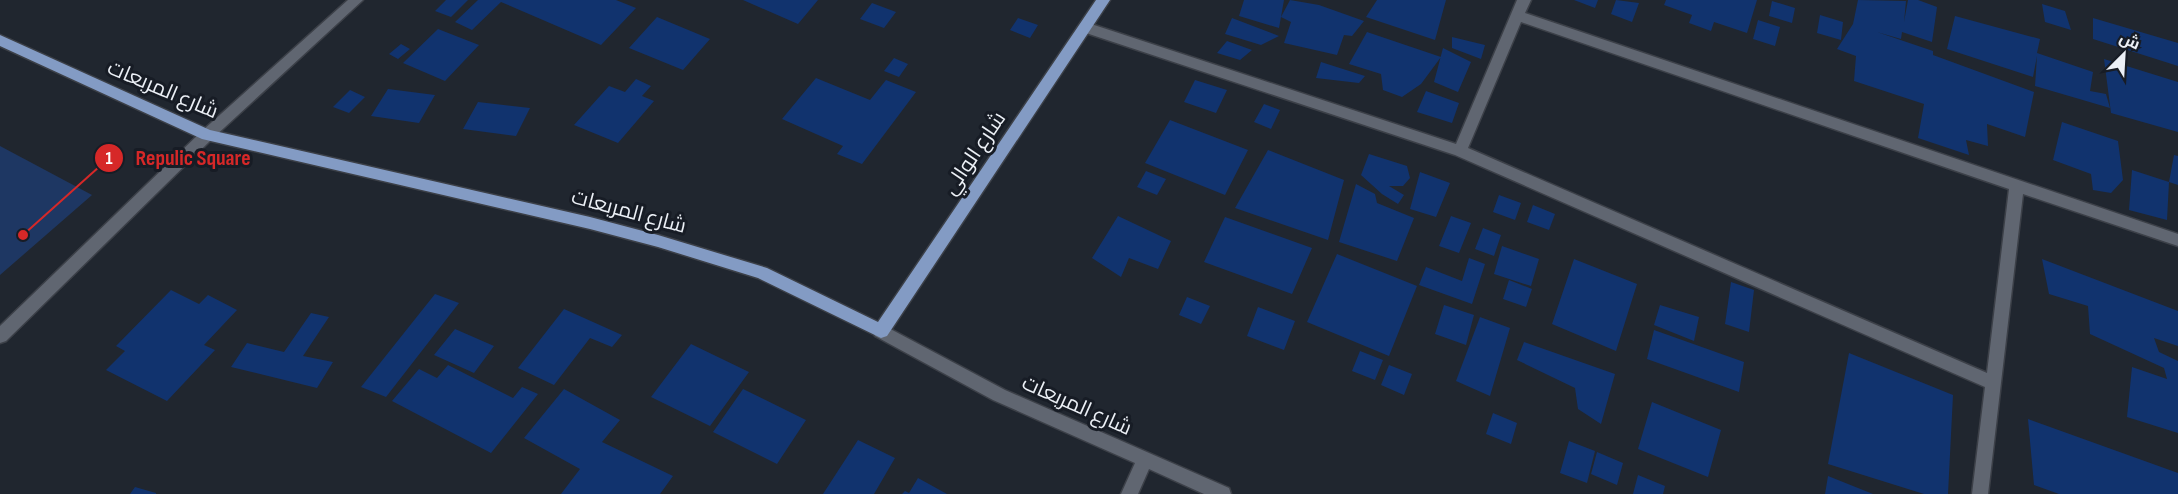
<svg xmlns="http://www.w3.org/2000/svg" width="2178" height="494" viewBox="0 0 2178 494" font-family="'Sofia Sans Condensed',Cairo,sans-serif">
<rect width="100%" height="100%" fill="#20262f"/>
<path fill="#1e3763" d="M0,146L92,195L0,275Z"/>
<path fill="#11336e" d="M446,0H468L451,17L435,11Z
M478,0H616L636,8L601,45L501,2L472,30L455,22Z
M743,0H818L798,24Z
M1244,0H1284L1279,28L1239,16Z
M1290,0L1319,5L1364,21L1352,36L1344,35L1337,55L1284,43L1291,22L1281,17Z
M1377,0H1446L1435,40L1366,17Z
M1574,0H1598L1595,8Z
M1616,0L1639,3L1632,22L1611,14Z
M1666,0H1757L1747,33L1714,22L1711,31L1689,23L1692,15L1664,5Z
M1858,0L1906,1L1904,22L1908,0H1918L1937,7L1932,42L1902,32L1901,39L1877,32L1933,51V55L2034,92L2025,137L1987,124L1988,146L1966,140L1969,155L1918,138L1924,104L1854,81L1856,56L1837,49L1853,24Z
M1772,1L1795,8L1792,23L1769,16Z
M872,3L896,12L884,28L860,19Z
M2042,4L2065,11L2071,30L2045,22Z
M1820,15L1843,22L1841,40L1817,33Z
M1955,16L2040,39L2037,53L2093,72L2090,91L2106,94L2110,108L2035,86L2037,56L2033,77L1947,49Z
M657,17L710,39L683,70L629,48Z
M1018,18L1038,25L1030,38L1010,30Z
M1232,18L1279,36L1261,45L1225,34Z
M2093,18L2178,43V66L2093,39Z
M1758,20L1780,27L1775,46L1753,39Z
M438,29L479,45L445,81L403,63Z
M1367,32L1441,57L1421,84L1402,97L1383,90L1381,74L1349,64Z
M1452,37L1485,45L1481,59L1452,48Z
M1227,41L1252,50L1240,60L1217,53Z
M401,44L410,49L398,59L389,54Z
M1443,48L1471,62L1458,92L1434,82Z
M894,58L908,64L899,77L884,71Z
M2104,59L2178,82V132L2111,113Z
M1321,62L1365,76L1359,83L1316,78Z
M816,78L870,100L886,80L916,92L862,164L837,154L843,146L782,119Z
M636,79L651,86L642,96L654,101L618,143L574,125L609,86L625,92Z
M1195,80L1227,90L1216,113L1184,102Z
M388,89L435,95L419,123L371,116Z
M350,90L365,97L349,113L333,107Z
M1426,91L1459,103L1452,123L1417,112Z
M478,102L530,108L516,136L463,129Z
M1264,104L1280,110L1271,129L1254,122Z
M1170,120L1248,150L1225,195L1145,163Z
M2062,122L2118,141L2123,180L2111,193L2093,190L2091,174L2053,160Z
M1268,150L1344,180L1328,240L1235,208Z
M1369,154L1407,166L1410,178L1403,186H1389L1404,195L1398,204L1382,194L1361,175Z
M2174,155L2178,156V185L2169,182Z
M2132,170L2169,182L2167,220L2129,210Z
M1146,171L1166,179L1157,195L1137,187Z
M1420,172L1450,183L1436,217L1410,209Z
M1356,184L1375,194L1377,203L1414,218L1397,261L1339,242Z
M1499,195L1521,203L1515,220L1493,212Z
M1533,205L1555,214L1549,230L1527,222Z
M1118,216L1171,241L1158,269L1129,258L1121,277L1092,258Z
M1451,216L1471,223L1459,253L1439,246Z
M1225,217L1312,248L1292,294L1204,262Z
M1483,228L1501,235L1494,256L1475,249Z
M1502,246L1539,259L1531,286L1494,274Z
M1337,254L1417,286L1389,356L1307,322Z
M1469,258L1485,264L1472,304L1419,285L1426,267L1462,281Z
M1574,259L1637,284L1616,351L1552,324Z
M2042,259L2178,311V346L2154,338L2159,352L2178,361V433L2127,417L2132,367L2167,379L2164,368L2090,334L2088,306L2049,294Z
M1509,280L1532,289L1526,307L1503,299Z
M1731,282L1754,290L1749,332L1725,324Z
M171,290L199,304L208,295L237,310L204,345L215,350L167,401L106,370L125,351L116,346Z
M435,294L459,303L386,397L361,387Z
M1187,297L1210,306L1201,324L1179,315Z
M1444,305L1474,315L1466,345L1435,334Z
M1660,305L1699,317L1694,341L1654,325Z
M1258,307L1295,321L1284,350L1247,336Z
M564,309L622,335L612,347L590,338L554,385L518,368Z
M311,313L329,317L303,356L333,362L317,388L231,367L247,343L284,352Z
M1480,317L1510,328L1490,396L1456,381Z
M455,329L494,346L474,373L434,355Z
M1654,330L1744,362L1739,392L1647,359Z
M1524,342L1615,374L1601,424L1578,409L1575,388L1517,360Z
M691,344L749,372L710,426L651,397Z
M1360,351L1383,360L1375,380L1352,371Z
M1849,353L1953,395L1948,494H1924L1828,464Z
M448,365L513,398L522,387L538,394L491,453L392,401L419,369L437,378Z
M1389,365L1412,374L1404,395L1381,385Z
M564,389L620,420L602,442L673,476L660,494H561L580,469L524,438Z
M743,389L806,420L777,464L713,432Z
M1652,402L1721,430L1708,477L1638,449Z
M1493,413L1517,423L1511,444L1486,434Z
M2028,419L2178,473V494H2059L2034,485Z
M858,440L895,458L874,494H823Z
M1569,441L1595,451L1587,483L1560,473Z
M1597,452L1623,463L1617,485L1591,474Z
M1638,475L1665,486L1663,494H1633Z
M1828,476L1873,494H1825Z
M918,478L947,494H902L905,491L909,493Z
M135,487L156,493V494H130Z"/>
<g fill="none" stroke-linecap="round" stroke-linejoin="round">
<defs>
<path id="minor" d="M348,0H363L212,139L6,341L0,343V326L202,131Z
M1517,0H1531L1525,13L2178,234V246L2023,194L1988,494H1972L1985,387L1455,155L1080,31L1078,27L1085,22L1456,144ZM1521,22L2009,189L1987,373L1468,148Z
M881,324L1005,390L1229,488L1231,494H1204L1149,469L1138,494H1121L1135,463L993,400L875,336L873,331L875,326Z"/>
<path id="major" d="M1096,0H1110L887,336L881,338L758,278L658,247L590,229L202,139L0,46V35L210,130L590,217L658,235L767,268L878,322Z"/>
</defs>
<use href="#minor" stroke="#3c4048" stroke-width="3"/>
<use href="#major" stroke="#3c4048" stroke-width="3"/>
<use href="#minor" fill="#606671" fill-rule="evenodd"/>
<use href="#major" fill="#839bc4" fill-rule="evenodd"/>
</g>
<g text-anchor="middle" stroke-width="6" stroke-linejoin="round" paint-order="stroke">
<g font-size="21" fill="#ecf0f6" stroke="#171c25">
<text transform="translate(163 89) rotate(23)" y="7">شارع المربعات</text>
<text transform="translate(974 153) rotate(-56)" y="7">شارع الوالي</text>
<text transform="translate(629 211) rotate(15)" y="7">شارع المربعات</text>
<text transform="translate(1077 405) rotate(24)" y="7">شارع المربعات</text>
</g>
</g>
<path fill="none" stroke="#d62828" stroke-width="2" d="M23 235L109 158"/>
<g fill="#d62828" stroke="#171c25" stroke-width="2">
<circle cx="23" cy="235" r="6"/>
<circle cx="109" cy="158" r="15"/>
</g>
<g font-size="18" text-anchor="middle" font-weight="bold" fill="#fff">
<text x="109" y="164">1</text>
</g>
<g font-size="22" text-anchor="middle" font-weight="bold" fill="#d62828" stroke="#171c25" stroke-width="6" stroke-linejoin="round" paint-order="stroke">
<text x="193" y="165">Repulic Square</text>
</g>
<g transform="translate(2124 54) rotate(24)" stroke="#171c25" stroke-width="4.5" paint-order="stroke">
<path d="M0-4.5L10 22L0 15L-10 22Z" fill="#ecf0f6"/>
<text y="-9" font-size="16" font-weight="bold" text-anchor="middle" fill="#ecf0f6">ش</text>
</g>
</svg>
